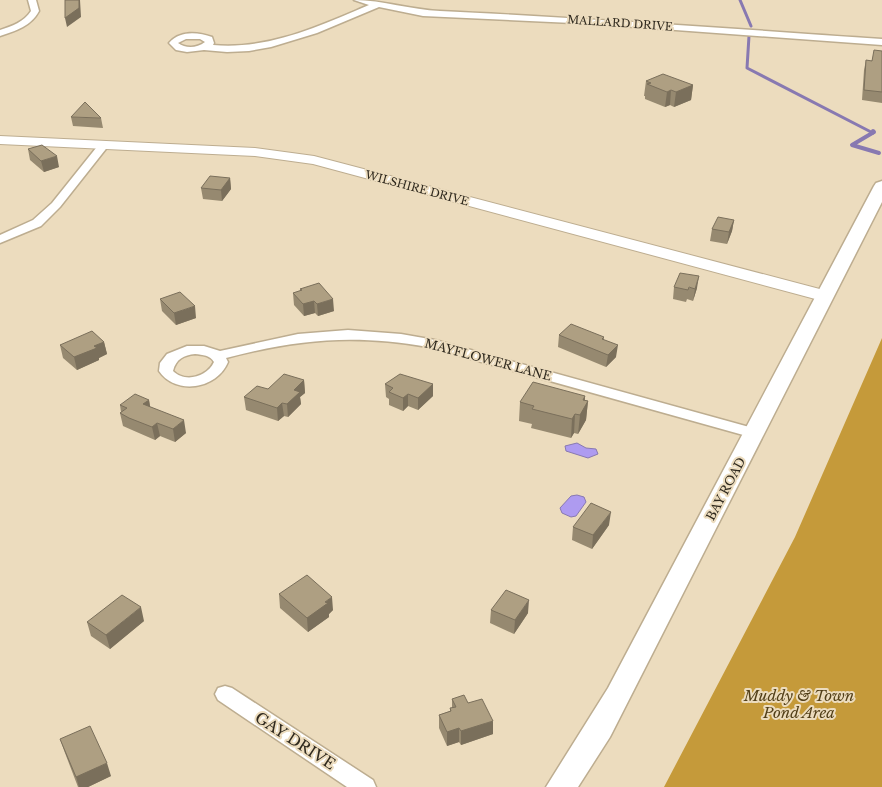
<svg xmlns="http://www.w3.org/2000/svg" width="882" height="787" viewBox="0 0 882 787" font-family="'Libre Baskerville',serif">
<rect width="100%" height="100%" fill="#ecdcbe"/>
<path fill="#c59a3a" d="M882,338V787H664L795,537Z"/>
<path fill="#ae9bf0" stroke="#8879b1" d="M577,443L586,448L596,449L598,454L588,458L566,451L565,446Z
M577,495L584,497L586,502L576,516L571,517L562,513L560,508L571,496Z"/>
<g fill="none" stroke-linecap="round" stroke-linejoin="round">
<path stroke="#8879b1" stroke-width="3" d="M740,0L751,26
M749,36L747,68L873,133"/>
<path stroke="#8879b1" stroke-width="4" d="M873,131L874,132L852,145L879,153"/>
<defs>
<path id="minor" d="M28,0H36L39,11C31,26 16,31 0,36V30C12,26 24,22 31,11Z
M354,0C383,0 411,10 440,11C587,18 735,29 882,39V45L594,24L423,16L379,7L317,33L271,47L249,51L227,52L204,50L187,52L176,50L169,43C180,30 198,32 212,37L214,43L213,45C269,50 319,26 369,5ZM186,39H200L205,42C197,48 186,49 178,43Z
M104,142L109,145L60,207L41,226L0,243V235L33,220L52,203L100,143Z
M348,330L401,334L435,340L760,430L762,433L760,436L754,438L428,347C354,334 299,339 226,358L228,362C217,389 176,396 159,371L160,363L167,354L187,346H204L220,351L298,334ZM195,354C203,355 210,355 214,362C207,377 185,383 173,371C176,359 184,355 195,354Z
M225,686L232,688L373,780L376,787H347L218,700L215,694L218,688Z"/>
<path id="tertiary" d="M0,136L255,148L314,156L831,292L833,296L831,300H819L313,164L255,156L0,144Z"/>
<path id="secondary" d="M882,181V202L610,737L578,787H546L608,688L874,186L876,183Z"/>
</defs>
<use href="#minor" stroke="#bdad90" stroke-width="3"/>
<use href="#tertiary" stroke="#bdad90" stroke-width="2"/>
<use href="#secondary" stroke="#bdad90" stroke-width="3"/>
<use href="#minor" fill="#fff" fill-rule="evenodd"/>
<use href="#tertiary" fill="#fff" fill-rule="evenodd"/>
<use href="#secondary" fill="#fff" fill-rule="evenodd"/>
</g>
<path fill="#968970" d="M882,51V103L862,100L864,70L866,60L871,61Z
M646,81L693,85L691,100L674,107L670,105L665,107L645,99V96H644Z
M71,117L101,118L103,128L73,126Z
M28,149L59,167L44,172L30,160Z
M230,178L231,189L222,201L203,199L201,188Z
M734,220L732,231L727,244L710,241L712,229Z
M674,287L697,288L693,301L687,299L686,302L673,299Z
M300,289L334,311L318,316L315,313L304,316L294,305L293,293L301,291Z
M160,299L196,318L176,325L162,311Z
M559,335L604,337V340L616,357L606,367L558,347Z
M104,342L107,354L99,358V360L77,370L63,358L60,345Z
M304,380L305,393L300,397L301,404L288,417L284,416L278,421L246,410L244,397L268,389Z
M385,384H433V396L418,410L408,406L403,411L389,405V399L386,397Z
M585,396V400L588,401L586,420L578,434L574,433L571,438L531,428L532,424L519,421L520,402Z
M149,400L150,407L186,433L175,442L160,436L155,440L132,430L123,426L120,413L121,412L120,405Z
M609,525L592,549L572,540L573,527Z
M279,594L333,610L329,614V617L308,632L280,608Z
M491,610L528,613L514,634L490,623Z
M144,621L110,649L91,636L87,622Z
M452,699L468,703L493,734L461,745L459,742L447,746L439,728V715L450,711V708H452Z
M60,739L111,776L88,787H78L65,753Z"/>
<path fill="#7a6f5b" d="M79,0H80L81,17L67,27L65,18Z
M693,85L691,100L674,107L676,92Z
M671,90L670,105L665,107L667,92Z
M57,156L59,167L44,172L41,161Z
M230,178L231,189L222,201L221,190Z
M734,220L732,231L727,244L729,232Z
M699,276L697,288L693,301L695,289Z
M333,299L334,311L318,316L317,304Z
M314,301L315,313L304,316L303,304Z
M195,306L196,318L176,325L174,313Z
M104,342L107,354L99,358V360L77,370L74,357L94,346Z
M618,345L616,357L606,367L608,355Z
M304,380L305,393L300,397L301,404L288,417L287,404L294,390Z
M433,384V396L418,410V398Z
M408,394V406L403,411V398Z
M585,396L584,407L588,401L586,420L578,434L580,415L583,400Z
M149,400L151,412L143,404Z
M282,403L284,416L278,421L277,408Z
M575,414L574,433L571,438L572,419Z
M184,420L186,433L175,442L173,429Z
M157,423L160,436L155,440L152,427Z
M611,512L609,525L592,549L593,535Z
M332,597L333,610L329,614V617L308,632L307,618L325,602Z
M529,600L528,613L514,634L515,620Z
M141,607L144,621L110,649L106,635Z
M493,721V734L461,745V731Z
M459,728V742L447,746V732Z
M107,763L111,776L88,787H79L76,777Z"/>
<path fill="#ae9f82" stroke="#7a6f5b" d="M65,0H79V8L65,18Z
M874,50L882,51V92L864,90L866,60L872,61Z
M663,74L693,85L676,92L671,90L667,92L647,84L651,83L646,81Z
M85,102L101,118L71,117Z
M42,145L57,156L41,161L28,149Z
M210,176L230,178L221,190L201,188Z
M718,217L734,220L729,232L712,229Z
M680,273L699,276L695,289L689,287L688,290L674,287Z
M319,283L333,299L317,304L314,301L303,304L293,293L302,290L300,289Z
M180,292L195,306L174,313L160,299Z
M571,324L604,337L602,339L618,345L608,355L559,335Z
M92,331L104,342L94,346L97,348L74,357L60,345Z
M284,374L304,380L294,390L300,392L287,404L282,403L277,408L244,397L257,386L268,389Z
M400,374L433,384L418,398L408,394L403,398L389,392L393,388L385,384Z
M533,382L585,396L583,400L588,401L580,415L575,414L572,419L532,409L534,406L520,402Z
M135,394L149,400L143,404L184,420L173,429L157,423L152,427L129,418L120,413L127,408L120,405Z
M591,503L611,512L593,535L573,527Z
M307,575L332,597L325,602L328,603L307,618L279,594Z
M506,590L529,600L515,620L491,610Z
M122,595L141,607L106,635L87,622Z
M464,695L468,703L482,699L493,721L461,731L459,728L447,732L439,715L451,711L450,708L456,707L452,699Z
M90,726L107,763L76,777L60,739Z"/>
<g text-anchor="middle" stroke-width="4" stroke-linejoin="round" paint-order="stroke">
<g font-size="11" fill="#2f291e" stroke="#ecdcbe">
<text transform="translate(620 23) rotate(4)" y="4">MALLARD DRIVE</text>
<text transform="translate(417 188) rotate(15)" y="4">WILSHIRE DRIVE</text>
</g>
<g font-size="12" fill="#2f291e" stroke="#ecdcbe">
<text transform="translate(488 360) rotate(15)" y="4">MAYFLOWER LANE</text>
<text transform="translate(726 489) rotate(-62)" y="4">BAY ROAD</text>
</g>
<g font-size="15" font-style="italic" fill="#523f18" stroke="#ecdcbe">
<text x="799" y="701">Muddy &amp; Town<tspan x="799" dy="17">Pond Area</tspan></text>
</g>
<g font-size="15" fill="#2f291e" stroke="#ecdcbe">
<text transform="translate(295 741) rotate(33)" y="5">GAY DRIVE</text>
</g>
</g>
</svg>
